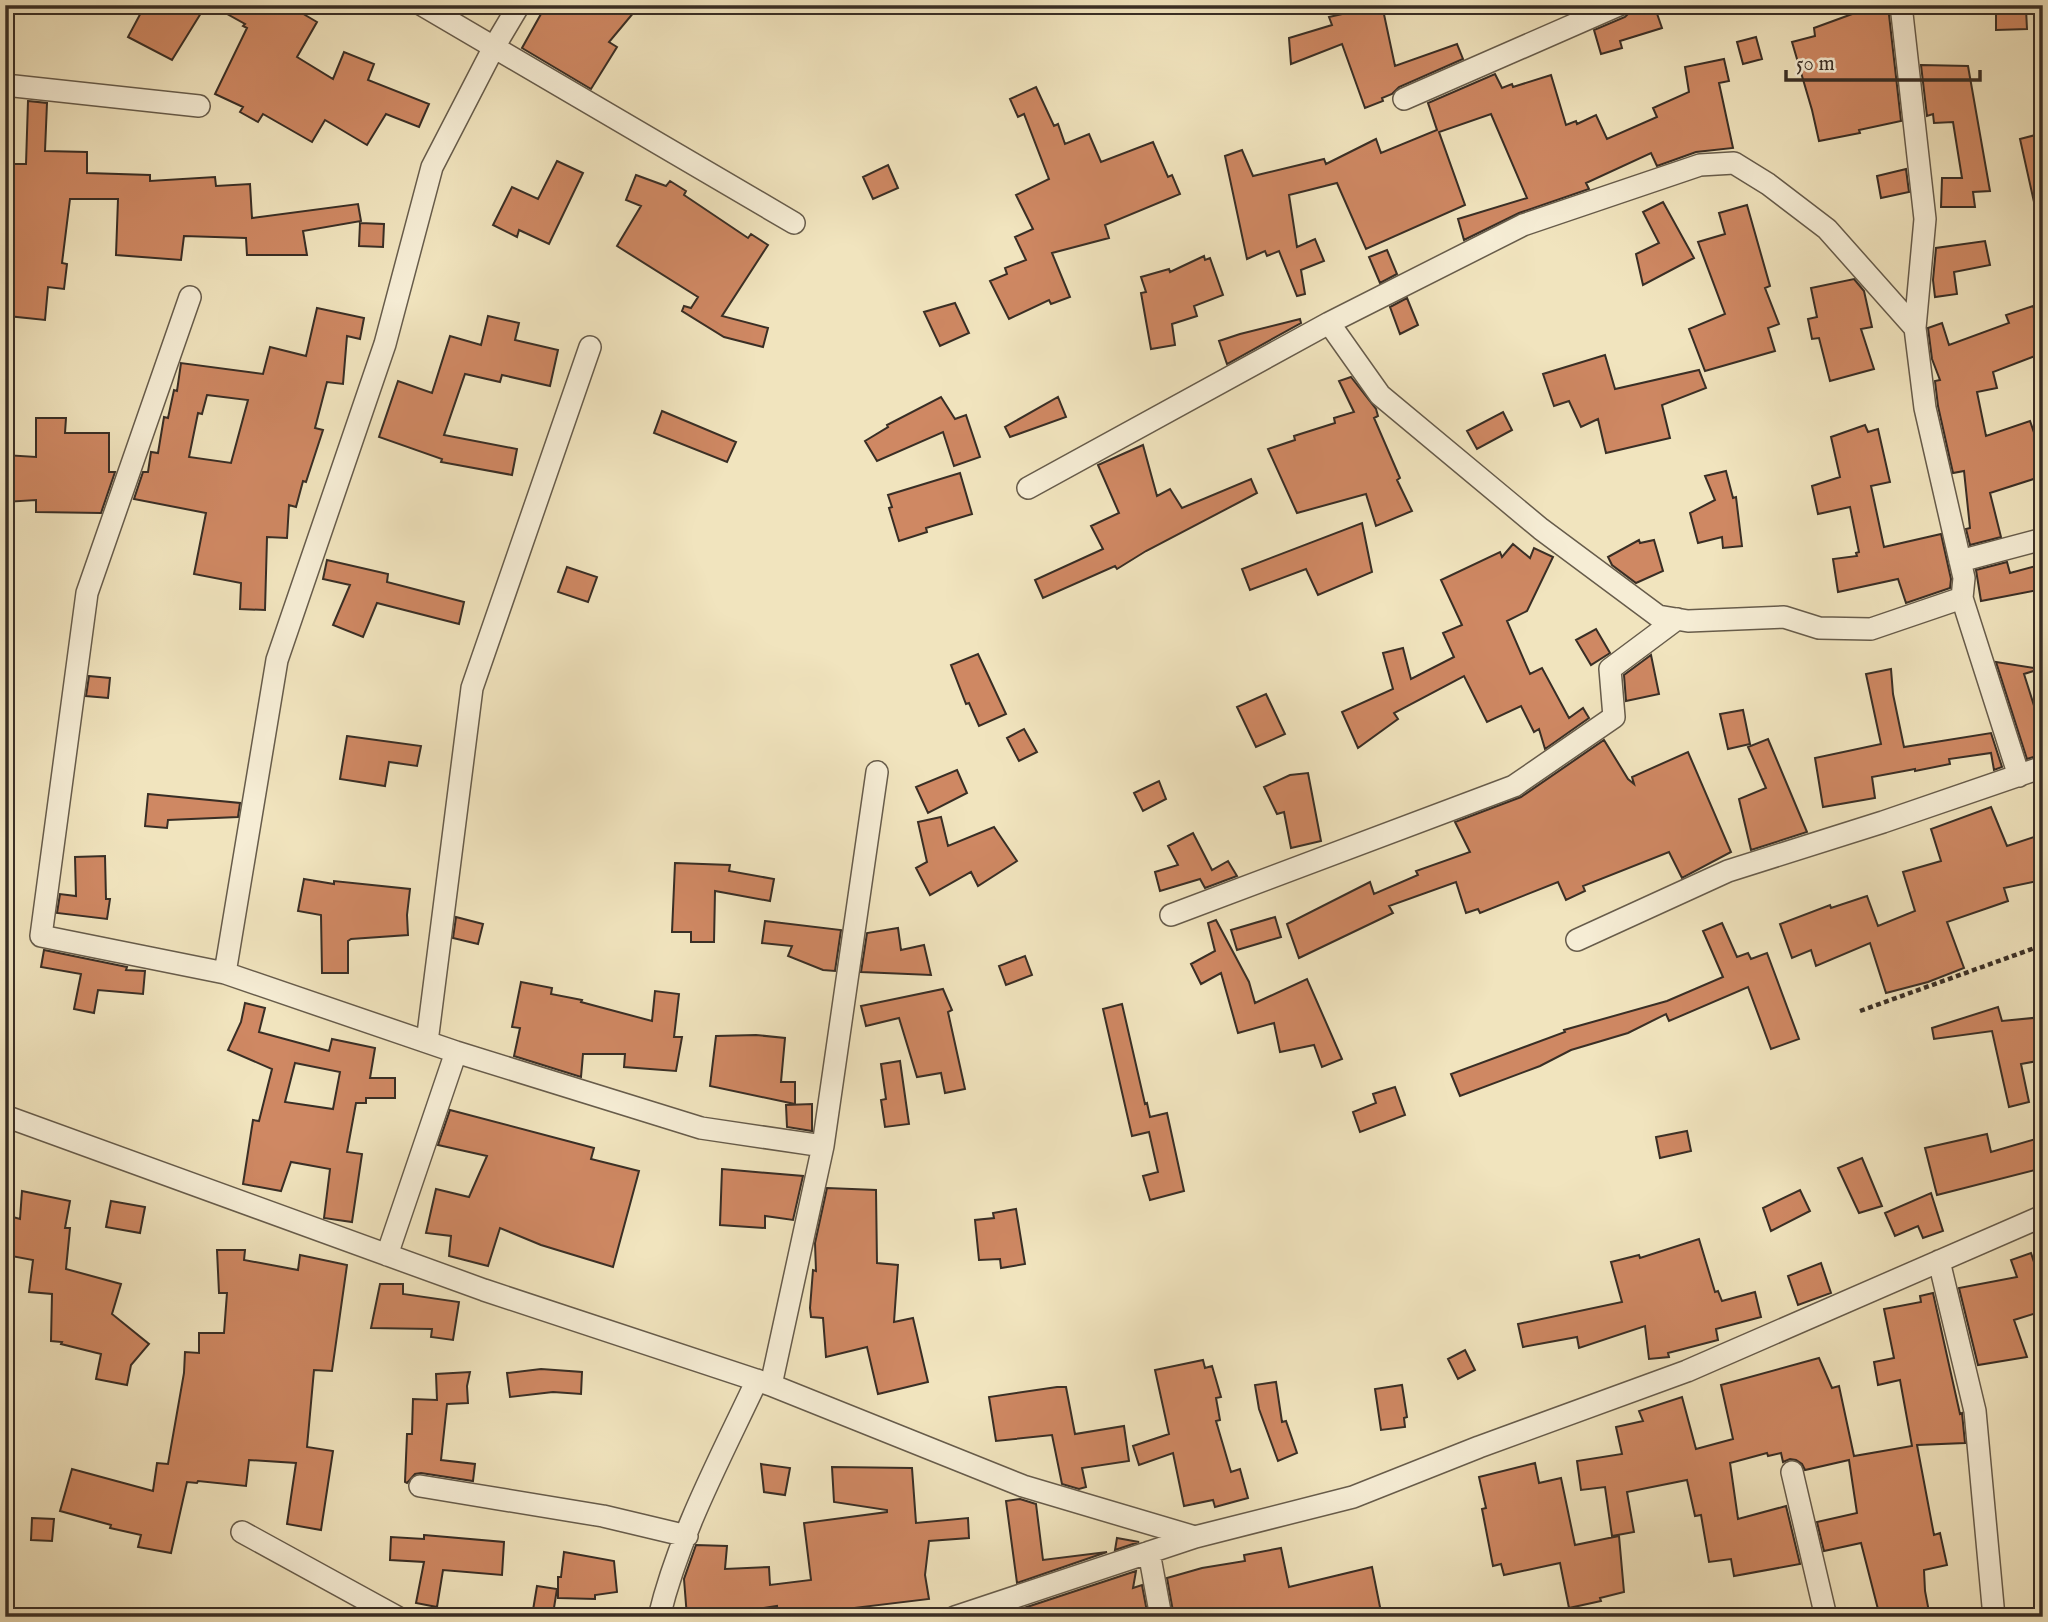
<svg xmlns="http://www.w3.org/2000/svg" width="2048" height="1622" viewBox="0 0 2048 1622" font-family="'IM FELL English',serif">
<rect width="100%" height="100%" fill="#f1e4be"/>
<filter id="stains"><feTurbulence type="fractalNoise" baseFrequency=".00286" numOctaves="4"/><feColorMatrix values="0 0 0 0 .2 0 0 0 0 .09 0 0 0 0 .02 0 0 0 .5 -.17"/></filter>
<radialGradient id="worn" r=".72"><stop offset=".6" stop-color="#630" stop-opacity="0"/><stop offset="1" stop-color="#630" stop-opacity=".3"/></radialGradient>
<path fill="#cf8863" stroke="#392e25" stroke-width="2" fill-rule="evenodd" d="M145,5H206L172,60L128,37Z
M211,5H288L317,22L297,57L333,79L344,52L374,64L368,80L429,104L419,127L386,114L367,145L325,120L312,142L263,114L258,122L240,112L243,107L215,94L247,28L243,26L245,24Z
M546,5H640L609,42L617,47L591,89L522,48Z
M1382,5L1395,66L1457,44L1463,59L1399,87L1392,94L1382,98L1383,101L1365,108L1342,44L1291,64L1289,38L1332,25L1329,17Z
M1632,5H1654L1662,28L1620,41L1622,48L1601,54L1594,30L1625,17L1630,12Z
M1874,6L1875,8L1888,6L1901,121L1859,130L1860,133L1819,141L1812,110L1792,42L1815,36L1814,28Z
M1996,9H2026L2027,29L1996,30Z
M1756,37L1762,59L1743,64L1737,42Z
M1724,59L1729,81L1719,83L1733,148L1696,152L1657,166L1651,153L1586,183L1589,189L1519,213L1464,240L1458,219L1527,198L1491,114L1439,132L1465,205L1366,249L1337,183L1289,195L1297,247L1315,239L1324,261L1301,270L1305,294L1297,296L1279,251L1267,256L1265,251L1247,259L1225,156L1242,150L1253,176L1324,159L1326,164L1376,139L1381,153L1437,130L1428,103L1495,74L1502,88L1512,84L1513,87L1551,75L1566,125L1576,121L1577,124L1596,115L1607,139L1657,117L1653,108L1689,92L1685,67Z
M1921,65L1968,66L1990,191L1973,192L1975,207H1941L1942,178H1962L1953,122L1934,123L1933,114L1927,116Z
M1036,87L1054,126L1058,124L1065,144L1089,134L1101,162L1153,142L1168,177L1172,175L1180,194L1105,225L1109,238L1052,253L1070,297L1051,304L1049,300L1009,319L990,281L1007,274L1005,268L1026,260L1015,237L1033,229L1016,195L1049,179L1024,114L1018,117L1010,99Z
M28,101L47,103L45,151L87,152V173L150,175V181L215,177L216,186L250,184L252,218L358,204L361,221L303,231L307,255H247L246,238L184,236L181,260L116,255L118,199H70L62,263L67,264L64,289L48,287L45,320L8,316L13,272H9L11,214H5V164H26Z
M2043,133V201L2034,202L2020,139Z
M557,161L583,173L549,244L519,230L517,237L493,225L512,187L538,199Z
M888,165L898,188L873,199L863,177Z
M1906,169L1909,192L1881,198L1877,176Z
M636,175L666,186L670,181L686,191L684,195L748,238L751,234L768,245L722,316L768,328L763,347L724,337L682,311L684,306L691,308L698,297L617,246L641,206L626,200Z
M1663,202L1694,258L1643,285L1636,254L1659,243L1643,212Z
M1747,205L1770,286L1765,288L1779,324L1768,328L1775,351L1705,371L1689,329L1725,314L1698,242L1725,234L1719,213Z
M360,223L384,224L383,247L359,246Z
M1985,241L1990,265L1954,272L1957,294L1935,297L1933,280L1936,248Z
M1387,250L1397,274L1380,283L1369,257Z
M1204,256L1205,260L1210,258L1223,295L1194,306L1197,316L1172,324L1175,345L1151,349L1141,293L1146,292L1141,277L1169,269L1170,272Z
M1854,279L1864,291L1872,327L1861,329L1874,369L1830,381L1819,338L1812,339L1808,319L1817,317L1811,288Z
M1407,298L1418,325L1400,334L1390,307Z
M955,303L969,333L940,346L924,312Z
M2033,306L2043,333V353L1993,372L1997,388L1977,392L1986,436L2030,421L2043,458V476L1990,493L2001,537L1970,545L1966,529L1970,528L1964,471L1953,473L1938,406L1935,381L1940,380L1932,359L1928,328L1942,323L1949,345L2009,323L2006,315Z
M317,308L364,318L360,339L347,336L343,384L327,382L315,428L323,430L306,482L303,481L296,507L289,505L287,538L267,537L265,610L240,609L241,583L194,574L206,513L134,499L143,472H148L151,452L158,453L164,417L168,418L174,390L177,391L181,363L263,374L270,347L306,356ZM207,395L248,400L231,463L189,457L198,413L202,414Z
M488,316L519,323L515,340L558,350L550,386L502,375L500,382L465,374L444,435L517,449L512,475L441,462L442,459L379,437L398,381L432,393L450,336L481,345Z
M1300,319L1301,323L1227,364L1219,341L1240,334Z
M1605,355L1615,389L1699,370L1706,388L1662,405L1670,438L1606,453L1598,419L1581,427L1569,401L1554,406L1543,374Z
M1351,377L1376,409L1378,416L1374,418L1400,478L1397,480L1412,511L1376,526L1366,494L1297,513L1268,449L1295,440L1294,436L1335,423L1334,418L1354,412L1339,381Z
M941,397L955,419L966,415L980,457L954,466L943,432L877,461L865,441L888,427L887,425Z
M1058,397L1066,417L1010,437L1005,427Z
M662,411L736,442L727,462L654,433Z
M1503,412L1512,430L1477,449L1467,431Z
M36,418H66L65,433H109V472H115L101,513L36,512V500L5,502V455L36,457Z
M1865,425L1868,432L1878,429L1890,482L1871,486L1884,547L1941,534L1951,579L1950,588L1906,603L1898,579L1838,592L1833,559L1857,556L1856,553L1859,552L1850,507L1818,514L1812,486L1840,477L1831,437Z
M1143,445L1157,496L1170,489L1182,508L1251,479L1257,493L1146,551L1117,569L1115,566L1043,598L1035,580L1103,549L1091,526L1119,513L1098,465Z
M1726,471L1733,498L1736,497L1742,546L1723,548L1722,537L1698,543L1690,513L1715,500L1705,476Z
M960,473L972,514L926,528L927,532L899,541L889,508L892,507L888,495Z
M1362,523L1372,572L1318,595L1306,569L1250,590L1242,569Z
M1639,540L1640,543L1654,540L1663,571L1636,583L1612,565L1608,557Z
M1513,544L1530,558L1534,548L1553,557L1527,611L1507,621L1530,674L1542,668L1569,718L1583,708L1589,718L1545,749L1539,729L1534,732L1521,706L1487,722L1464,676L1394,713L1398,719L1358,748L1342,712L1393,689L1383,653L1403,648L1411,679L1454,657L1443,633L1462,625L1441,580L1500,552L1502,557Z
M327,560L388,574L387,582L464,602L459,624L377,603L363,637L333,625L350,585L323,579Z
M2007,562L2010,573L2043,564V589L1981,601L1976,570Z
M567,567L597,577L588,602L558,592Z
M1596,629L1610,653L1591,665L1576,640Z
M978,654L1006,714L979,726L969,703L966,704L951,665Z
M1651,655L1659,694L1626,701L1624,675Z
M1996,662L2040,669L2024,674L2043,734V754L2027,759Z
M1891,669L1893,694L1904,747L1991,733L2002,767L1994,770L1991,753L1949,759L1950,764L1915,771V769L1872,777L1875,798L1823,807L1815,758L1881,744L1866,674Z
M89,676L110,678L108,698L86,696Z
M1266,694L1285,734L1256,747L1237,707Z
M1743,710L1750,744L1728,749L1720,714Z
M1024,729L1037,752L1019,761L1007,738Z
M347,736L421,746L417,766L389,762L385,786L340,779Z
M1768,739L1807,832L1751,850L1739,799L1766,788L1748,747Z
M1604,740L1628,779L1634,784L1632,777L1688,752L1731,852L1682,878L1669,852L1583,886L1585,891L1566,900L1558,882L1480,913L1478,909L1466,913L1456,882L1389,906L1393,913L1299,958L1287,924L1370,882L1374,894L1418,875L1416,871L1470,852L1455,822L1521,797Z
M957,770L967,793L928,813L916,787Z
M1308,773L1321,841L1291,848L1284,812L1277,814L1264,787L1290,775Z
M1159,781L1166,799L1143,811L1134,793Z
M148,794L240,803L238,817L168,820L167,828L145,826Z
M1991,807L2007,846L2043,834V880L2004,888L2008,901L1947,922L1964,968L1928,982L1886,993L1870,943L1816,966L1811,950L1792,958L1780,924L1830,905L1831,908L1867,896L1878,926L1915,911L1903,872L1941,861L1931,829Z
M941,817L948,846L994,827L1017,861L978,886L971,872L930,895L916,868L927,862L918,822Z
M1193,833L1212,870L1228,861L1237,876L1205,888L1200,879L1160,891L1155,872L1178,865L1168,846Z
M105,856L106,899H110L107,919L57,913L60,894L76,896L75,857Z
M675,863L730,865L729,871L774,879L770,901L715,891L714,942H691V932H672Z
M304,879L334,884V881L410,889L407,915L408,935L351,939L348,941V973H322L321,915L298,911Z
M456,917L483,924L478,944L453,938Z
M1275,917L1281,937L1237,950L1231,930Z
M1216,920L1249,982L1255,1003L1307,979L1342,1059L1322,1067L1314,1045L1280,1052L1274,1023L1238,1033L1221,973L1201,984L1191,964L1215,951L1208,923Z
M765,921L841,930L835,971L823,970L788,956L792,946L762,943Z
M1722,923L1737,957L1748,953L1751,959L1767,953L1799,1039L1771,1049L1748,987L1669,1021L1666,1014L1628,1033L1571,1050L1540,1066L1460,1096L1451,1074L1565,1032L1564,1030L1667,1001L1723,977L1703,931Z
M898,928L901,950L924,945L931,975L861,972L867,933Z
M44,950L127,967L126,970L145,971L143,994L98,990L94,1013L74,1009L81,974L41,967Z
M1025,956L1032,975L1006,985L999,966Z
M521,982L552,988L551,994L582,1000L581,1002L652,1021L655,991L679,994L674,1037H682L676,1071L624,1067L625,1054H583L581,1077L514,1056L520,1028L512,1027Z
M943,989L952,1010L948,1012L965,1089L945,1093L941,1073L917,1077L899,1018L866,1026L861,1006Z
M245,1003L265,1008L259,1032L329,1051L332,1039L375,1048L370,1078H395V1098H366V1103H356L347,1152L362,1154L352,1222L324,1218L330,1169L291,1162L281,1191L243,1184L253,1120L259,1121L272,1069L228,1050L241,1022ZM295,1063L340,1072L333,1109L285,1102Z
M1122,1004L1145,1104L1147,1103L1150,1117L1167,1113L1184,1191L1150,1200L1143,1176L1158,1172L1149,1132L1132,1136L1103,1009Z
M1998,1007L2002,1021L2043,1017V1060L2021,1064L2029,1102L2009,1107L1992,1031L1934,1039L1932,1028Z
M756,1035L785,1038L781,1082H795V1104L710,1086L716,1036Z
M900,1061L909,1124L885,1127L881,1100L886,1099L881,1064Z
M1395,1087L1405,1115L1360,1132L1353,1112L1376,1103L1373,1094Z
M812,1104V1131L787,1127L786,1105Z
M450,1110L594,1148L591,1159L639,1171L613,1267L541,1245L500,1228L488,1266L449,1256L451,1236L426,1233L436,1189L469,1197L487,1156L438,1145Z
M1687,1131L1691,1151L1660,1158L1656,1137Z
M1987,1134L1991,1152L2039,1138L2043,1149V1168L1937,1195L1925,1148Z
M1862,1158L1882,1206L1859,1213L1838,1168Z
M722,1169L803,1176L793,1220L765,1216V1228L720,1225Z
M827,1188L876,1190L877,1263L898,1265L894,1322L913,1318L928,1382L878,1394L867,1347L826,1357L823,1318L811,1317L810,1308L813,1270L816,1271L815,1243Z
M1800,1190L1810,1211L1771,1231L1763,1208Z
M22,1191L70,1201L65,1228H70L66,1269L121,1284L112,1314L149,1344L131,1365L127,1385L96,1379L101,1354L61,1344L62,1342L51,1341L52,1294L29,1292L33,1260L6,1255L13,1217L20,1219Z
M1931,1193L1943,1231L1923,1238L1918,1226L1895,1236L1885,1213Z
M111,1201L145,1207L140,1233L106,1227Z
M1016,1209L1025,1264L1001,1268L1000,1259L979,1260L975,1220L994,1218L993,1213Z
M1699,1239L1715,1292L1718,1291L1722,1301L1755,1292L1761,1317L1716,1329L1718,1340L1668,1353L1669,1357L1649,1359L1645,1326L1579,1348L1577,1337L1523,1347L1518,1324L1622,1302L1611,1262L1639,1255L1640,1258Z
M217,1250H245L244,1260L298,1270L300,1255L347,1265L332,1371L314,1370L307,1447L333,1451L321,1530L287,1524L296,1463L249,1460L246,1486L198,1481L197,1483L187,1482L171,1553L138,1547L141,1535L110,1528L111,1525L60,1511L72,1469L153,1491L157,1463L168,1464L184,1373L185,1352L199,1353V1333H224L227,1293H219Z
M2031,1253L2043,1289V1311L2014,1320L2027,1357L1978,1365L1959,1288L2017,1277L2011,1260Z
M1821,1263L1831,1293L1798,1305L1788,1276Z
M380,1284H403V1294L459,1302L453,1340L431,1337L432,1329L371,1328Z
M1933,1293L1960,1414L1962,1413L1965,1443L1917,1445L1934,1535L1940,1533L1947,1565L1924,1570L1925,1591L1930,1617H1880L1861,1543L1824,1551L1817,1522L1857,1513L1849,1460L1805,1470L1802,1464L1796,1460L1790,1459L1783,1462L1781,1453L1768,1456L1767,1453L1730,1463L1738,1519L1786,1506L1800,1564L1734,1576L1731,1559L1709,1562L1701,1515L1695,1516L1687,1480L1627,1492L1634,1532L1612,1536L1605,1487L1581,1490L1577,1461L1622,1454L1616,1427L1643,1421L1639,1411L1682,1397L1696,1449L1733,1439L1721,1385L1819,1358L1832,1388L1839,1386L1854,1456L1912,1446L1900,1380L1878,1385L1874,1362L1894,1358L1884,1309L1921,1302L1920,1296Z
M1465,1350L1475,1370L1458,1379L1448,1359Z
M1203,1360L1205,1368L1212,1366L1221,1397L1216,1398L1220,1420L1216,1421L1231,1472L1240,1469L1248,1498L1215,1507L1213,1500L1184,1506L1173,1453L1139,1465L1133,1446L1169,1434L1155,1370Z
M541,1369L582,1372L581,1394L553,1392L510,1397L507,1373Z
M470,1372L467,1386L468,1403L447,1404L441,1460L475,1464L473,1481L421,1473L415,1474L407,1483L405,1482L407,1434H412L413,1399L437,1400L436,1374Z
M1276,1382L1282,1422L1286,1421L1297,1453L1278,1461L1259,1409L1255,1385Z
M1402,1385L1407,1417L1404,1418L1405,1427L1381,1430L1375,1389Z
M1057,1387H1066L1075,1434L1124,1426L1129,1461L1082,1468L1086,1487L1079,1489L1062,1484L1052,1435L996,1441L989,1397Z
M1535,1463L1539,1483L1561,1478L1575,1545L1619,1536L1624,1592L1600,1598L1601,1601L1569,1608L1560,1563L1504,1575L1501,1564L1493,1566L1482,1509L1486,1508L1479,1477Z
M761,1464L790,1468L785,1495L764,1492Z
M832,1467L912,1468L916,1523L968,1518L969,1538L929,1541L925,1575L929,1599L845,1609L846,1617H778L777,1606L736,1612L737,1617H687L684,1579L696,1545L727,1546L725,1569L769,1567L770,1585L811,1580L804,1523L887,1512V1510L834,1502Z
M1020,1499L1036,1504L1043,1560L1107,1552L1017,1583L1006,1501Z
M32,1518L54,1519L52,1541L31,1540Z
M424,1535L504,1542L502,1575L443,1570L437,1607L416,1603L424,1562L390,1560L391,1537L424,1539Z
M1117,1538L1139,1542L1115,1550Z
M1281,1548L1289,1587L1372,1567L1382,1617H1174L1167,1578L1202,1568L1245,1561L1244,1555Z
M564,1552L614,1561L617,1592L595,1595V1599L558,1598V1577H561Z
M1136,1571L1133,1588L1142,1585L1148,1617H1026L1024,1608Z
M537,1586L557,1589L553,1614L533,1610Z"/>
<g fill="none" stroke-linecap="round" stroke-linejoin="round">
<defs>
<path id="minor" d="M422,5L794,223
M1901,5L1925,219L1915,328L1925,408L1964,578L1962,598L2019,776
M5,85L199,106
M1404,99L1619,5
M190,297L87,593L41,936L225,973L456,1052L701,1128L823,1146
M1329,323L1380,395L1541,529L1658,616L1688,621L1784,617L1819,628L1871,629L1962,598
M1028,488L1329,323L1523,225L1700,165L1734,163L1768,184L1827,229L1915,328
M1960,561L2043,539
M1171,915L1514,786L1614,717L1610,669L1677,619
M1577,940L1728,871L1883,822L2043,767
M225,973L277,660L385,344L432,167L494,47L519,5
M427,1042L472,688L590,347
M5,1116L484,1290L771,1385L1023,1486L1195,1537
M387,1255L456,1052
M1939,1261L1975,1411L1994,1617
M771,1385L823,1146L877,772
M1792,1472L1826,1617
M420,1486L603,1516L687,1536
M242,1532L397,1617
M1149,1552L1161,1617
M659,1617C679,1534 721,1457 757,1380
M955,1617L1195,1537L1353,1497L1479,1447L1687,1371L2043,1216"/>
</defs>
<use href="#minor" stroke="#675c4b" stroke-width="24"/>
<path stroke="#392e25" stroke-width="4.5" stroke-dasharray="5 3.5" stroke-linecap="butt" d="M1860,1011L2043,945"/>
<use href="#minor" stroke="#f6edd5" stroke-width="21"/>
</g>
<rect width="2048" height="1622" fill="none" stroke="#f1e4be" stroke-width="28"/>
<rect x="7" y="7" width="2034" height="1608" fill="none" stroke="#392e25" stroke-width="3.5"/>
<rect x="14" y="14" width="2020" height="1594" fill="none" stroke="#392e25" stroke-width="2"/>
<path d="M1786 70v10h194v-10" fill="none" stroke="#392e25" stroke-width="3.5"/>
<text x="1796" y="70" font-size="21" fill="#392e25" stroke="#f6edd5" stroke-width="5" paint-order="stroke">50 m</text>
<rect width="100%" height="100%" filter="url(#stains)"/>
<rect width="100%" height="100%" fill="url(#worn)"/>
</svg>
